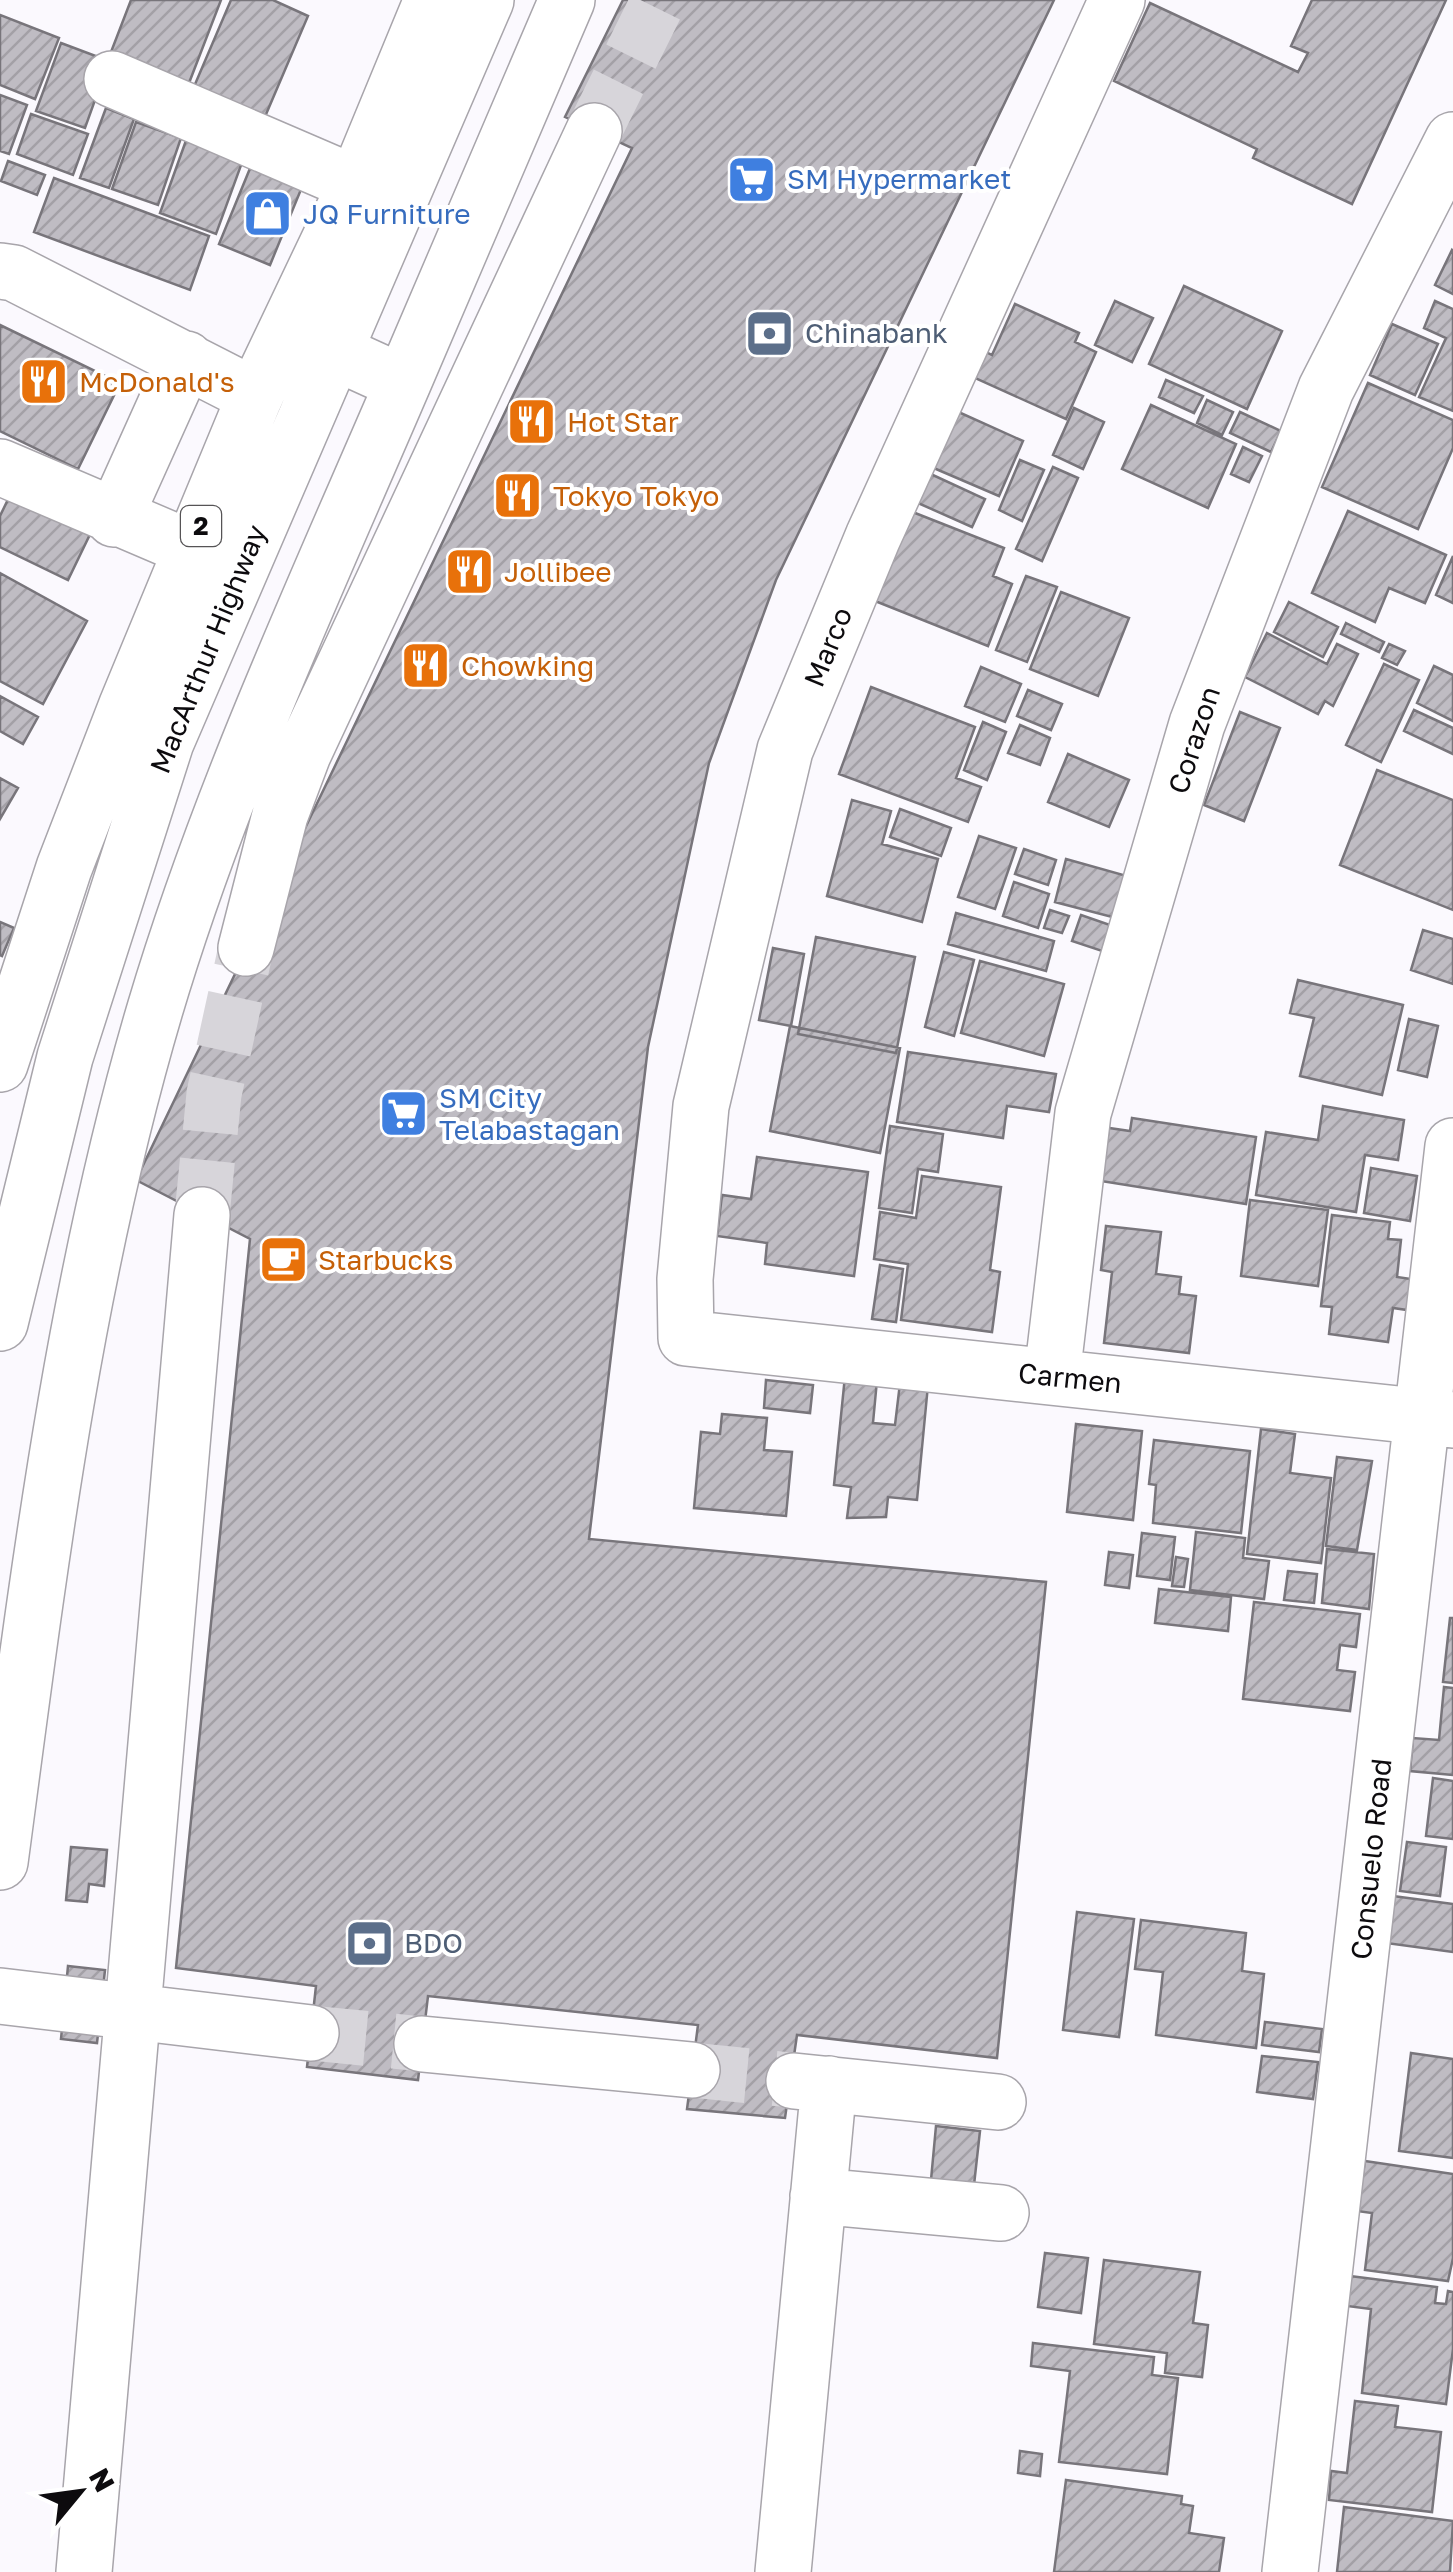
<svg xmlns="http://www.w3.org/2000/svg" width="1453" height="2572" viewBox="0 0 1453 2572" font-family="'Golos Text',sans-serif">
<defs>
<pattern id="building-hatch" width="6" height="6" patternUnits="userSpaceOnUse" patternTransform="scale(2.5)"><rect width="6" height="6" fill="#bfbcc3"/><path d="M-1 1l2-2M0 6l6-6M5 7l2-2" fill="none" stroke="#a3a0a6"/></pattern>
</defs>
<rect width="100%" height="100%" fill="#fbf9fe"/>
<path fill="url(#building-hatch)" stroke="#78757b" stroke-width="2.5" d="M131,0H221L189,83L111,52Z
M231,0H273L308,16L261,126L190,96Z
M623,0H1054L776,580L709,763L648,1047L589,1539L1046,1582L997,2058L797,2035L785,2118L687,2109L698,2025L428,1996L418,2080L307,2067L316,1986L176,1968L250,1239L136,1180L632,148L565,117Z
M1312,0H1446L1352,204L1253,158L1257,149L1114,81L1150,3L1298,72L1308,53L1291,46Z
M0,15L59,38L35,99L0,85Z
M61,43L109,61L85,128L36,111Z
M0,95L27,105L9,154L0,151Z
M106,108L134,119L109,188L80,178Z
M31,114L88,134L73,175L17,154Z
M136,122L181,138L158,205L112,189Z
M188,135L244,157L216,234L160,213Z
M8,161L45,175L37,195L1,181Z
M251,166L302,187L270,265L219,244Z
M54,178L209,236L190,290L34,232Z
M1452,250L1453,251V294L1435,285Z
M1184,286L1282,331L1247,409L1149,364Z
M1115,301L1153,318L1132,362L1095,345Z
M1435,301L1453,309V411L1419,397L1446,338L1424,328Z
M1015,304L1079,333L1075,342L1096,352L1066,419L966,374L978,348L992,355Z
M1392,324L1438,344L1415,395L1370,375Z
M0,325L120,383L78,469L0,431Z
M1166,380L1203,396L1194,413L1159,397Z
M1368,383L1453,420V448L1418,529L1322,487Z
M1207,400L1233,412L1222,435L1197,423Z
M1151,405L1236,444L1208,508L1122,469Z
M1074,408L1104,422L1083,469L1053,455Z
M954,410L1023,441L999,496L929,466Z
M1240,412L1281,431L1271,452L1230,433Z
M1243,447L1262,456L1249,482L1231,474Z
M1020,460L1044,470L1022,521L999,510Z
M1053,467L1078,478L1042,561L1016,549Z
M922,470L985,499L972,527L909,499Z
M14,487L94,526L68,580L0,547V516Z
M910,511L1004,548L993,576L1012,584L988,646L875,601Z
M1348,511L1446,555L1425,603L1389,588L1375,622L1312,593Z
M1453,556V603L1436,595Z
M0,573L87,621L43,704L0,681Z
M1026,576L1057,587L1027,662L996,650Z
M1061,592L1129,618L1098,696L1030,669Z
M1289,602L1338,627L1323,657L1274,632Z
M1346,623L1384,642L1379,652L1341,634Z
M1267,633L1327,664L1337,644L1358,654L1333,706L1325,701L1318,714L1245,677Z
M1389,644L1405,651L1397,665L1382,658Z
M1384,664L1419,680L1381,762L1346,745Z
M1434,666L1453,675V721L1417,703Z
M981,667L1021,684L1005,722L965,706Z
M871,687L975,727L956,778L981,787L968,822L839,774Z
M1028,690L1062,704L1051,730L1017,716Z
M0,696L38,717L23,744L0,731Z
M1414,710L1453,728V754L1404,731Z
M1240,712L1280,728L1244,821L1204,805Z
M983,722L1006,732L987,780L964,770Z
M1020,725L1050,738L1040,765L1008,753Z
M1068,754L1129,780L1109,827L1048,802Z
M1377,770L1453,800V910L1340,865Z
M0,778L18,788L0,819Z
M852,800L891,811L882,844L938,859L922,922L827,896Z
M900,809L951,828L941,856L890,837Z
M979,836L1016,848L995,909L958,897Z
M1024,849L1056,860L1048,885L1015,874Z
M1066,859L1127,876L1116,918L1055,902Z
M1014,882L1049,894L1038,928L1003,916Z
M1050,910L1069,916L1062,933L1044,928Z
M956,913L1054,941L1046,971L948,944Z
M1081,915L1110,925L1102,951L1072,941Z
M0,922L14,928L2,956L0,955Z
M1423,930L1453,939V984L1411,970Z
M816,937L915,957L896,1053L798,1034Z
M773,948L804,954L791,1026L759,1020Z
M944,952L974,960L954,1036L925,1027Z
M980,961L1064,984L1044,1056L961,1033Z
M1298,980L1403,1005L1382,1095L1300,1076L1314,1018L1290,1013Z
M1409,1019L1438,1026L1427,1077L1398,1070Z
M790,1026L900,1048L880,1153L770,1131Z
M908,1052L1056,1074L1049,1112L1007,1106L1003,1138L897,1122Z
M1323,1106L1404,1120L1398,1160L1365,1155L1356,1212L1256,1195L1266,1132L1318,1140Z
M1132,1118L1256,1137L1246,1204L1101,1181L1109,1128L1130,1131Z
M890,1126L943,1134L938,1172L918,1169L912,1213L879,1208Z
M757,1157L868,1172L854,1276L765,1264L767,1243L717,1236L722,1195L751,1199Z
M1371,1168L1417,1176L1410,1221L1364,1213Z
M922,1176L1001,1187L990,1270L1000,1272L992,1332L901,1320L908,1264L874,1259L880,1212L916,1218Z
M1250,1200L1328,1210L1318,1286L1241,1276Z
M1332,1215L1390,1222L1388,1239L1401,1240L1397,1277L1411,1279L1407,1310L1393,1308L1388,1342L1329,1334L1332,1307L1321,1306Z
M1106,1226L1161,1232L1156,1274L1181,1277L1179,1294L1196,1296L1189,1353L1104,1343L1112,1272L1101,1270Z
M880,1265L903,1269L896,1322L872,1319Z
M845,1376L877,1380L873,1423L895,1425L900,1383L928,1385L917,1500L888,1497L886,1517L847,1518L851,1487L834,1485Z
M766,1380L813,1385L810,1413L764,1408Z
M722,1414L767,1418L764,1450L792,1452L786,1516L694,1508L701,1432L720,1434Z
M1076,1424L1142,1431L1133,1520L1067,1512Z
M1261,1429L1295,1434L1290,1473L1331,1478L1321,1563L1247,1554Z
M1154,1440L1250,1451L1241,1533L1153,1523L1156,1485L1149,1484Z
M1337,1457L1372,1461L1357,1550L1326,1546Z
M1196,1532L1245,1538L1243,1558L1269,1561L1264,1599L1190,1590Z
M1142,1533L1175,1537L1170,1580L1137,1576Z
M1327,1549L1374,1554L1369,1609L1322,1603Z
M1109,1552L1133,1555L1129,1588L1105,1585Z
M1176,1557L1188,1559L1184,1587L1172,1586Z
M1288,1571L1317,1574L1314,1603L1284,1600Z
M1159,1589L1231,1597L1228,1631L1155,1623Z
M1254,1602L1360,1614L1356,1647L1340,1645L1337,1670L1355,1672L1350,1711L1243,1699Z
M1450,1618H1453V1683L1443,1682Z
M1444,1687L1453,1688V1775L1410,1771L1413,1738L1439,1740Z
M1433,1778L1453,1781V1839L1426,1836Z
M1407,1842L1446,1847L1440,1896L1400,1891Z
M71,1847L107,1850L104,1886L89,1884L87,1902L66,1900Z
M1393,1896L1453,1904V1952L1386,1943Z
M1077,1912L1134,1919L1119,2037L1063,2030Z
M1141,1920L1246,1933L1242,1971L1264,1974L1256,2048L1156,2035L1163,1972L1135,1969Z
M68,1966L105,1970L97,2043L61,2039Z
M1265,2022L1322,2029L1319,2052L1262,2045Z
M1411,2053L1453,2059V2158L1399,2151Z
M1262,2056L1318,2062L1313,2099L1257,2092Z
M936,2126L980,2131L974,2185L931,2180Z
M1365,2161L1453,2174V2258L1448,2281L1365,2270L1372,2213L1357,2211Z
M1045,2253L1088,2258L1081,2313L1038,2307Z
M1104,2260L1200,2272L1193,2323L1208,2325L1202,2377L1165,2373L1167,2353L1094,2344Z
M1350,2276L1437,2287L1435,2303L1446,2304L1448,2291L1453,2292V2349L1446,2404L1362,2393L1371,2309L1347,2306Z
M1033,2343L1154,2357L1152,2375L1178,2378L1167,2474L1059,2462L1070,2371L1031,2366Z
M1355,2401L1398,2406L1395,2427L1441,2432L1432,2512L1329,2500L1331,2471L1347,2473Z
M1020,2451L1042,2454L1040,2476L1018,2473Z
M1066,2480L1182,2496L1181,2504L1193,2506L1189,2533L1224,2538L1219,2572H1054Z
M1344,2507L1453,2521L1450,2572H1337Z"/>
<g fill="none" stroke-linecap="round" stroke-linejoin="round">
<path stroke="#d7d5da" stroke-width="55" stroke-dasharray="55 28" stroke-linecap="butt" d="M594,131L659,0
M202,1215L214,1094L246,948
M311,2033L422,2044
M692,2070L791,2080"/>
<defs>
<path id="minor" d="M1117,0L873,537L785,750L701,1106L685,1279L686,1338L1453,1420
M112,79L356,184
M0,271L14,273L255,396
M293,333L403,383L567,0
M0,467L192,549
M114,519L186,359
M246,948L280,815L303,754L594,131
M1052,1376L1083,1113L1197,724L1326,389L1453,140
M0,1862C38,1577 73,1286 155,1009C219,794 315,588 403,383
M0,1996L311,2033
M422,2044L692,2070
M794,2081L998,2102
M818,2196L1001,2213
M84,2572L202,1215
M783,2572L829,2084
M1290,2572L1453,1146"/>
<path id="highway" d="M0,1064L64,868L127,705L255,396L356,184L432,0
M0,1323L65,1057L166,742L486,0"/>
</defs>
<use href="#minor" stroke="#a8a5ab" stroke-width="58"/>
<use href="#highway" stroke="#a8a5ab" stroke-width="58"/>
<use href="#minor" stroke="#fff" stroke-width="55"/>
<use href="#highway" stroke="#fff" stroke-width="55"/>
</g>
<defs>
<symbol id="supermarket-square" viewBox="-11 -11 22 22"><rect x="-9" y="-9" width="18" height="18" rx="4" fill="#3f7fe0" stroke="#fff"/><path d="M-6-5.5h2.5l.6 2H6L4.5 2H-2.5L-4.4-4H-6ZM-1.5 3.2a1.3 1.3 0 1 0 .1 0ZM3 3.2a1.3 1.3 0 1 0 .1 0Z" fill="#fff"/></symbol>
<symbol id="shop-square" viewBox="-11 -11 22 22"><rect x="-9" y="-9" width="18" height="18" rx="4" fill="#3f7fe0" stroke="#fff"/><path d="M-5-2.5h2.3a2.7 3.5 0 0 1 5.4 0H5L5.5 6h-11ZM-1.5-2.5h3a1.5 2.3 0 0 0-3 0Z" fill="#fff"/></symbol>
<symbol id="bank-square" viewBox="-11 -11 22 22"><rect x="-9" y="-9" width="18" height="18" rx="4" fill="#5c6f8a" stroke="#fff"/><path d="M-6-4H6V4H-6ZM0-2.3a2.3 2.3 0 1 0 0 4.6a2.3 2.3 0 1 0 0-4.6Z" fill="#fff"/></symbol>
<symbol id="restaurant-square" viewBox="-11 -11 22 22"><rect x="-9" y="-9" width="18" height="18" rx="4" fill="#e8710a" stroke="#fff"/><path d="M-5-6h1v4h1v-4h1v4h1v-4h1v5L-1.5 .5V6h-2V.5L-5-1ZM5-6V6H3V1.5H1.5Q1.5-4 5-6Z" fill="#fff"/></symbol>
<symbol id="cafe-square" viewBox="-11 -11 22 22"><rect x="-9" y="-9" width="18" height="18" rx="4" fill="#e8710a" stroke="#fff"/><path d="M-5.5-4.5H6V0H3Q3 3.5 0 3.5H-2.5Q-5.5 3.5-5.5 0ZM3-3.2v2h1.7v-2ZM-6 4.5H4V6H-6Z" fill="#fff"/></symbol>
</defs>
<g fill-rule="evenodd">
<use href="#supermarket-square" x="724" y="152" width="55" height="55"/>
<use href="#shop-square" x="240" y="186" width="55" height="55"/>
<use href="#bank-square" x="742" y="306" width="55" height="55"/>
<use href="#restaurant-square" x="16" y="354" width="55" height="55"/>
<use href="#restaurant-square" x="504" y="394" width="55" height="55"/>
<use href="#restaurant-square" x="490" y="468" width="55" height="55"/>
<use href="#restaurant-square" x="442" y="544" width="55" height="55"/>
<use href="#restaurant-square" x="398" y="638" width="55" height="55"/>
<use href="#supermarket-square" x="376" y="1086" width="55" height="55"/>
<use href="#cafe-square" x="256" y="1232" width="55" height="55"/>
<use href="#bank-square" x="342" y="1916" width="55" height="55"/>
</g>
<g text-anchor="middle" stroke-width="8" stroke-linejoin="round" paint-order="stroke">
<rect fill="#fff" stroke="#565456" stroke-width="2.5" x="181" y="506" width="40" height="40" rx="8"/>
<g font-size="25" font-weight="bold" fill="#0d0b0e">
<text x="201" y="535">2</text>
</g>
<g font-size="28" fill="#366cbe" stroke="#fff" text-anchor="start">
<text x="787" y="189">SM Hypermarket</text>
<text x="303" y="224">JQ Furniture</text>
<text x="439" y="1108">SM City<tspan x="439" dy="32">Telabastagan</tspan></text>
</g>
<g font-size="28" fill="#4e5e75" stroke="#fff" text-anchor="start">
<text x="805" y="343">Chinabank</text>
<text x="404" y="1953">BDO</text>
</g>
<g font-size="28" fill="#c56008" stroke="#fff" text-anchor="start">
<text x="79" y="392">McDonald's</text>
<text x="567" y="432">Hot Star</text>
<text x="553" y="506">Tokyo Tokyo</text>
<text x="504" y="582">Jollibee</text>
<text x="461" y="676">Chowking</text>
<text x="318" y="1270">Starbucks</text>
</g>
<g font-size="28" fill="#0d0b0e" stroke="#fff">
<text transform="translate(828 647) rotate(-68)" y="10">Marco</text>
<text transform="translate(208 649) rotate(-68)" y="10">MacArthur Highway</text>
<text transform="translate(1194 740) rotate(-72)" y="10">Corazon</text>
<text transform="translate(1070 1378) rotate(6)" y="10">Carmen</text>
<text transform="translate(1371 1859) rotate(-84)" y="10">Consuelo Road</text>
</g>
</g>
<g transform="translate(80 2492) rotate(61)" stroke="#ffffff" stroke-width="8" paint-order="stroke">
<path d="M0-8L18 38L0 25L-18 38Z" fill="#0d0b0e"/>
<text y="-15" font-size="28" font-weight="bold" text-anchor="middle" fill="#0d0b0e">N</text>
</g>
</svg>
